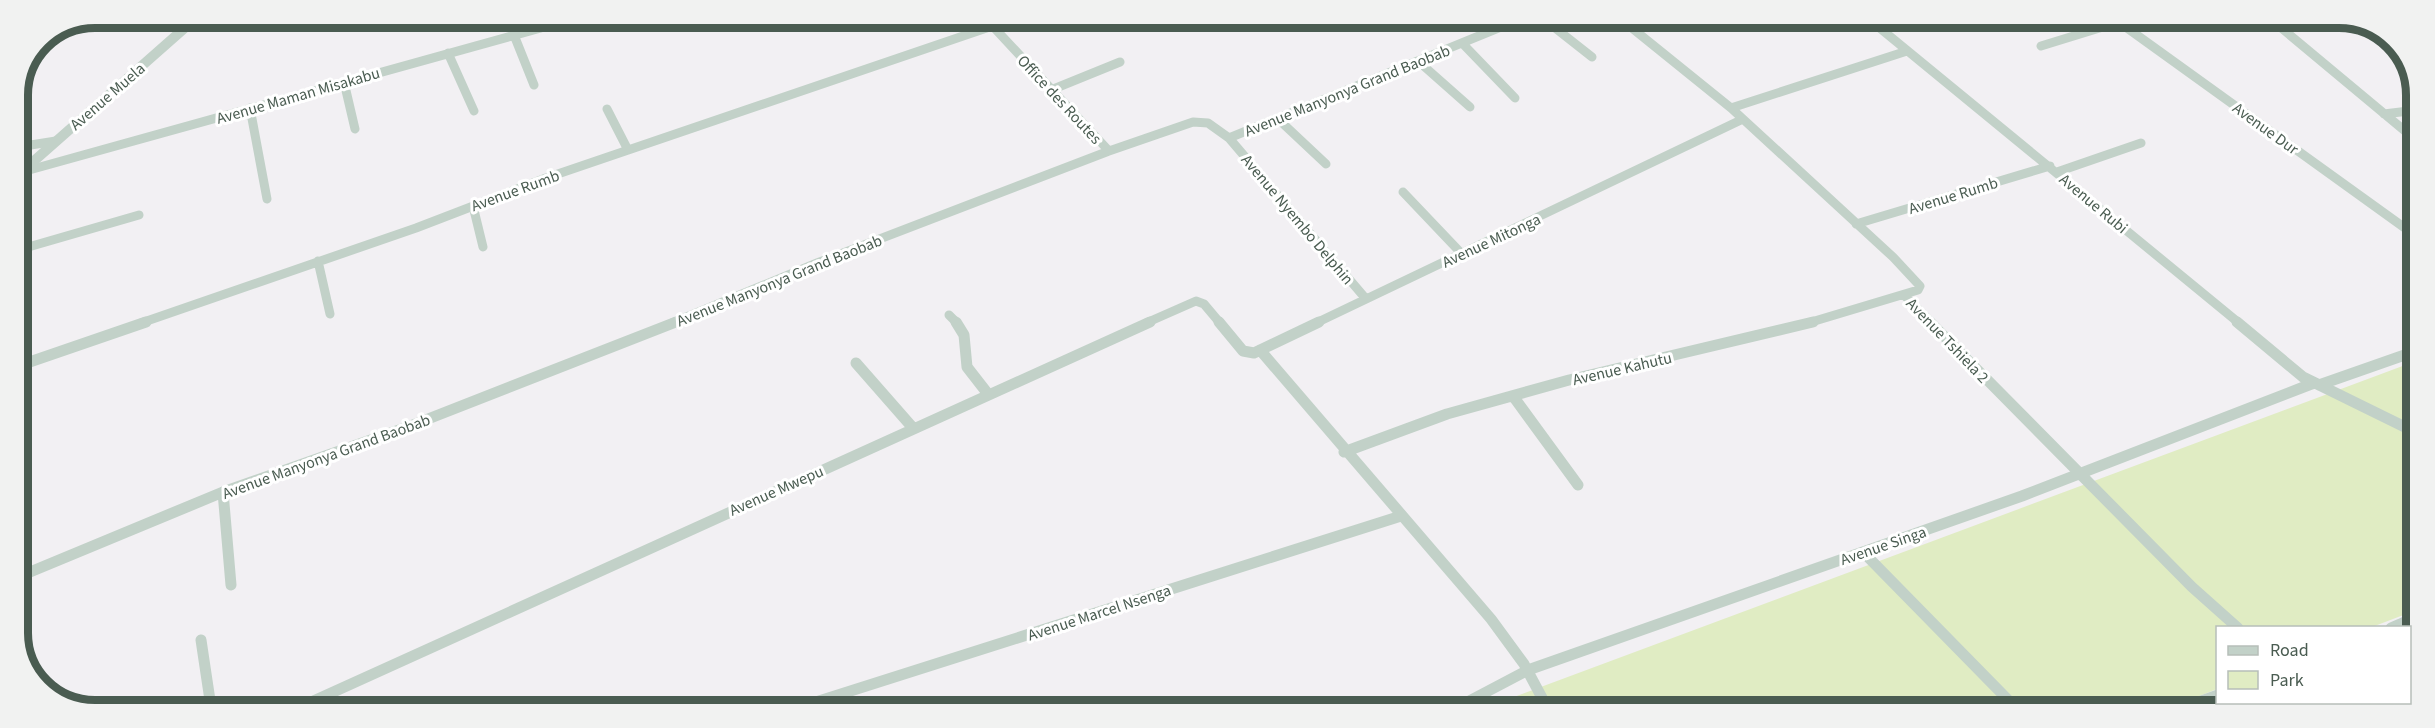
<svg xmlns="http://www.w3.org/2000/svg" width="2435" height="728" viewBox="0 0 2435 728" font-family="'Source Sans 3',sans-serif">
<rect width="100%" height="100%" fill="#f2f0f3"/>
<path fill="#e0ecc3" d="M2416,361L2414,611L2372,627L2218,628L2217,689L2164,710L1482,709Z"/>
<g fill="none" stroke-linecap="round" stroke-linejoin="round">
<path stroke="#c2d1c8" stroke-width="9" d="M986,19L1109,151
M1545,20L1592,57
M1622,20L1731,108L1893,257L1920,286L1918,290L1808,323
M1870,20L2239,323
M2116,20L2416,236
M2273,21L2417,141
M514,35L534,85
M1462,43L1515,98
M2041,46L2119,22
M448,53L474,111
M1418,61L1470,107
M344,82L355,129
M1051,90L1120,62
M250,108L267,199
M1731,108L1907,51
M607,109L628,150
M2384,114L2417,110
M1277,118L1326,164
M1229,138L1518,20
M18,147L56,141
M22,172L573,19
M2057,172L2141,143
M1403,192L1462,254
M473,206L483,247
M1856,224L2050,166
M18,250L139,215
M318,261L330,314
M1904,295L1932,323
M949,315L957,323
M141,323L416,228L546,178L1013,19
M672,323L817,263L1109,151L1193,122L1208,123L1229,138L1366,299
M1146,323L1196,301L1204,304L1220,323
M1316,323L1743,119"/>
<path stroke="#c2d1c8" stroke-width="11" d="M956,322L964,335L967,367L988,394
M1219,322L1243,351L1254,353L1319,322
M1930,322L2192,587L2238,628
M2237,322L2303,377L2415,432
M1260,350L1491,619L1524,664L1548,709
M856,363L913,428
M18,366L146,322
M2319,385L2416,351
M1513,396L1578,485
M1344,452L1447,414L1569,380L1813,322
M223,492L231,585
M1863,552L2018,710
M18,577L223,492L405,428L676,322
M2391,628L2414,618
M201,640L211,707
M298,708L1150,322
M797,708L1401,516
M1454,709L1528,670L2022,496L2314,383
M2177,710L2218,695"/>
<path stroke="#c2d1c8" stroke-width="10" d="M18,175L196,18"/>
</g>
<g text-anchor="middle" stroke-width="6" stroke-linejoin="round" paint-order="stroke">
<g font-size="16" fill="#4a5c51" stroke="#fff">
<text transform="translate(1347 90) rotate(-22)" y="6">Avenue Manyonya Grand Baobab</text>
<text transform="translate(298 95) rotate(-16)" y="6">Avenue Maman Misakabu</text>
<text transform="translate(107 96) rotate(-41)" y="6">Avenue Muela</text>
<text transform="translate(1060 99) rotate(47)" y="6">Office des Routes</text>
<text transform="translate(2266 128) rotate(36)" y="6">Avenue Dur</text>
<text transform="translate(515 190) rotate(-20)" y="6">Avenue Rumb</text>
<text transform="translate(1953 195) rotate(-17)" y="6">Avenue Rumb</text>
<text transform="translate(2094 203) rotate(40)" y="6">Avenue Rubi</text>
<text transform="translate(1298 219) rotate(50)" y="6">Avenue Nyembo Delphin</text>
<text transform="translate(1491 240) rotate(-25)" y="6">Avenue Mitonga</text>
<text transform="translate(779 280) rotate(-22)" y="6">Avenue Manyonya Grand Baobab</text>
<text transform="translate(1948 340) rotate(46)" y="6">Avenue Tshiela 2</text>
<text transform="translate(1622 368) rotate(-13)" y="6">Avenue Kahutu</text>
<text transform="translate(326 456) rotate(-20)" y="6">Avenue Manyonya Grand Baobab</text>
<text transform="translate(776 490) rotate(-24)" y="6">Avenue Mwepu</text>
<text transform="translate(1883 545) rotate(-19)" y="6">Avenue Singa</text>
<text transform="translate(1099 612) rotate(-18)" y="6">Avenue Marcel Nsenga</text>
</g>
</g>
<path d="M0 0H2435V728H0ZM95 28H2339A67 67 0 0 1 2406 95V633A67 67 0 0 1 2339 700H95A67 67 0 0 1 28 633V95A67 67 0 0 1 95 28Z" fill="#f1f2f1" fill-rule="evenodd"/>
<path fill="none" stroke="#4a5c51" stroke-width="8" d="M95 28H2339A67 67 0 0 1 2406 95V633A67 67 0 0 1 2339 700H95A67 67 0 0 1 28 633V95A67 67 0 0 1 95 28Z"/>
<rect x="2216" y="626" width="195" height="78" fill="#ffffff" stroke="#b7beb9" stroke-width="1.5"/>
<rect x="2228" y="646" width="30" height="9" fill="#c2d1c8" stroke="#b7beb9" stroke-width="1.5"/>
<text x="2270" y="656" font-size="18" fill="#4a5c51">Road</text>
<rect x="2228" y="671" width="30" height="18" fill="#e0ecc3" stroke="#b7beb9" stroke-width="1.5"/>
<text x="2270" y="686" font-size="18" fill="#4a5c51">Park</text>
</svg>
